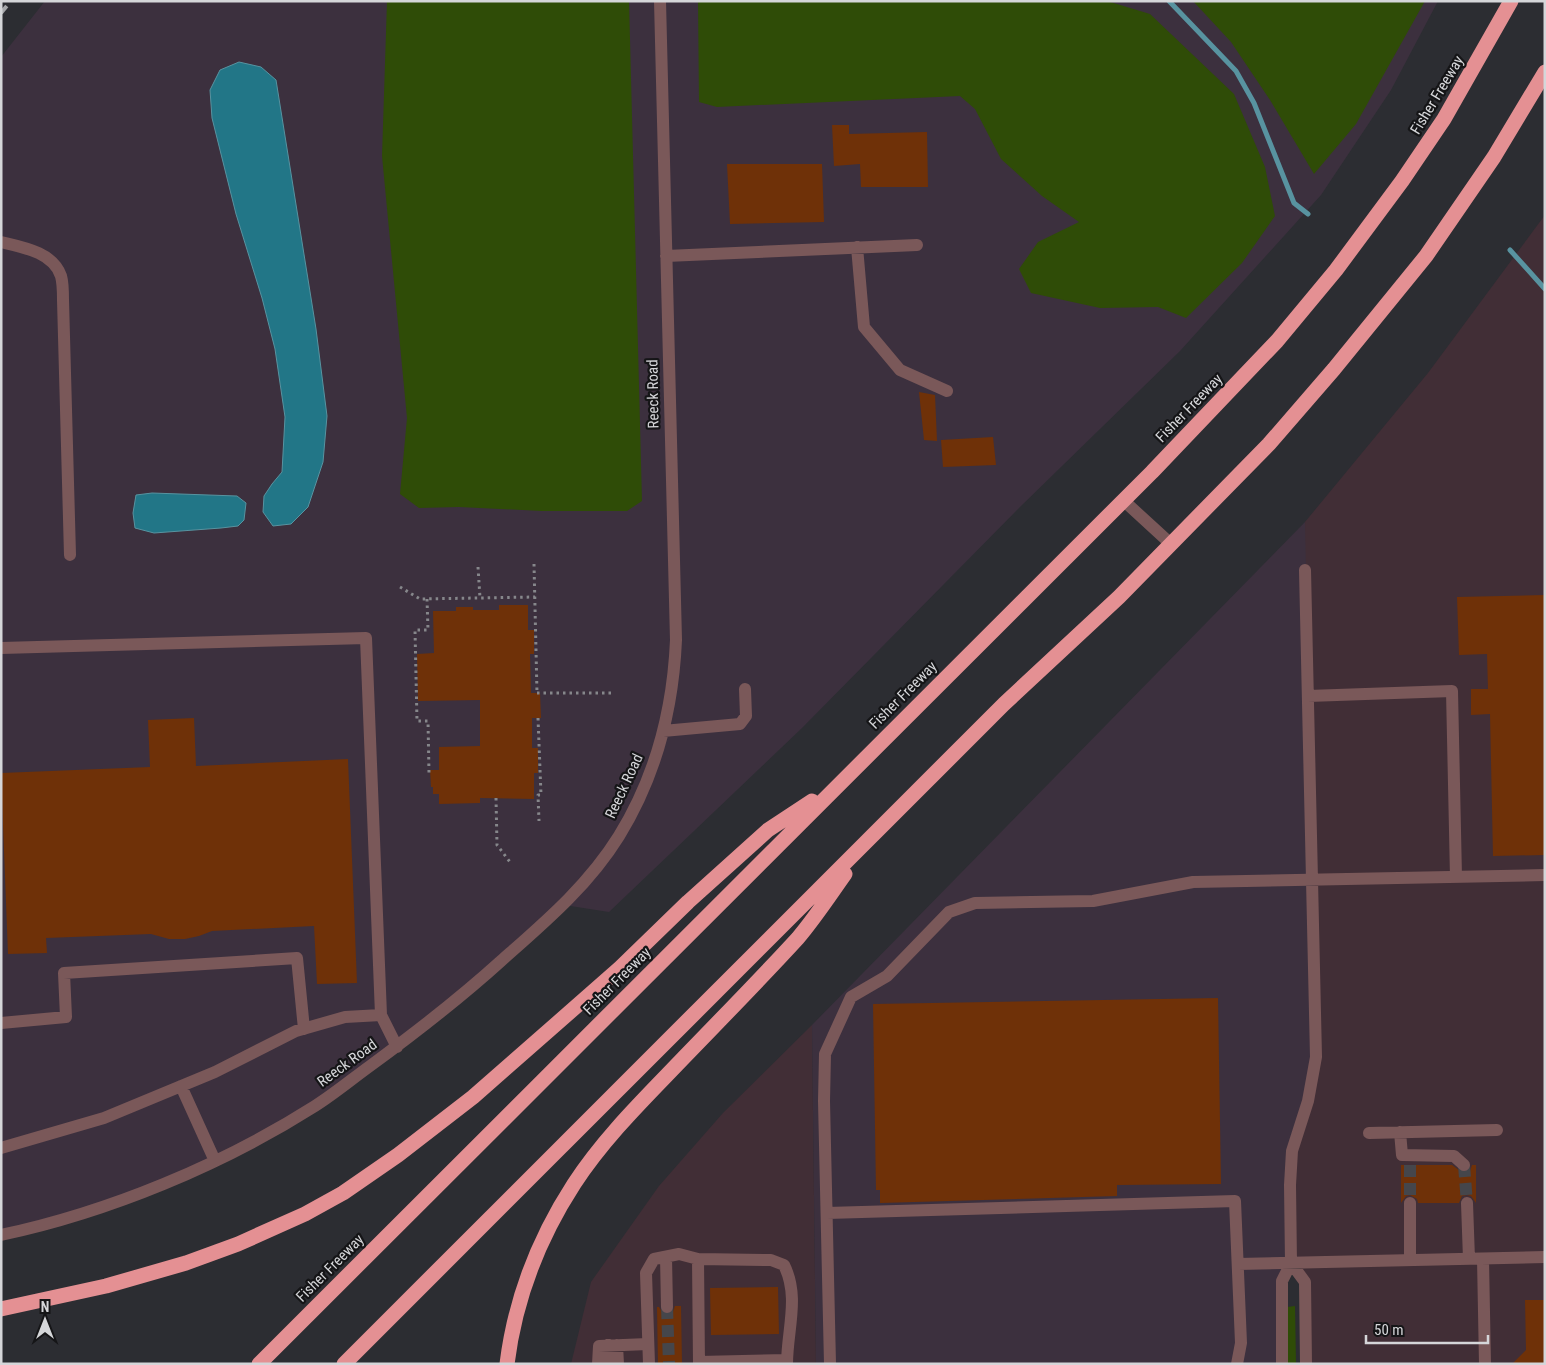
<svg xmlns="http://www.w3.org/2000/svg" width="1546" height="1365" viewBox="0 0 1546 1365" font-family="'Roboto Condensed',sans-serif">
<rect width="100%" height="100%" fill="#2c2d32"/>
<path fill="#412e36" d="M1545,215V1364H1306L1305,1282L1290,1237L1305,522L1428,373Z
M812,1025L816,1364H571L591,1282L659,1186L723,1113Z"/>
<path fill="#3c303e" d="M45,1H1438L1391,90L1321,195L1180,351L1021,506L802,728L609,912L564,905L316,1105L161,1184L1,1235V57Z
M1305,522L1316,1057L1292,1151L1290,1237L1282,1281V1364H816L812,1025Z"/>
<path fill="#2f4c07" d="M387,1H629L642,501L627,511H542L459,507L419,508L400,494L407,418L382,156Z
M698,1H1107L1150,14L1234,94L1265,167L1275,216L1242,263L1186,318L1158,307L1100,308L1031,293L1019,269L1038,242L1079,222L1042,196L1001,159L975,109L960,96L717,107L699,102Z
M1193,1H1425L1356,124L1314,174L1270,100L1231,42Z
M1295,1306L1296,1364H1288L1287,1307Z"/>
<path fill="#227687" stroke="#5893a0" d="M239,62L261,67L276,80L316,329L327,416L323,462L308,507L291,524L273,526L263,512L264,496L272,484L282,472L285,417L275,349L262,298L236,214L212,118L210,90L220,70Z
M152,493L237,496L246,503L244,520L238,526L221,528L154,533L135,528L133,513L136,495Z"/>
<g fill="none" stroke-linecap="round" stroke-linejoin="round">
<path stroke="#5893a0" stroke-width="5" d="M1169,1L1236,71L1254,103L1294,203L1308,214
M1510,250L1545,289"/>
</g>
<path fill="#6f3108" d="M832,125H849V134L927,132L928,187H861L860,164L834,166Z
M727,164H822L824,222L730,224Z
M919,392L935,395L937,441L924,440Z
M993,437L996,465L943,467L941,440Z
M1545,595V855L1493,856L1490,714L1471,715V689H1488L1487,654L1459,655L1457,597Z
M499,605H528V630H534V654H530L531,693H540L541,718H532V748H538V773H534V799L480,798V803L439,804V794H433V787H431L430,770H439V747L480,746V700L418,701L417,654L434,653L433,611H456V607H473V610H499Z
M194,718L196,766L348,759L357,983L317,984L314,926L212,931L199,936L185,939H169L151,934L46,938L47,953L8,954L1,773L150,767L148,720Z
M1218,998L1221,1184L1117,1185V1196L880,1203V1190H876L873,1004Z
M1401,1165H1452L1463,1173L1470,1171L1472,1165H1476V1203L1471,1196L1467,1195L1462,1196L1459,1203H1418L1417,1199L1410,1195L1406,1196L1401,1203Z
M778,1287L779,1334L711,1335L710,1288Z
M1525,1300H1545V1364H1512L1526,1350Z
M675,1306H681L682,1364H658L657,1307H659L663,1314L667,1315L672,1314Z"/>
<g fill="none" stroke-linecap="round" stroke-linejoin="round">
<path stroke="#45464b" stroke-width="12" stroke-dasharray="12 6" stroke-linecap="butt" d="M1410,1165V1203
M1464,1165L1467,1203
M667,1307L669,1364"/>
<path stroke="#86878b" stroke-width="3" stroke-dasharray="2.5 4" stroke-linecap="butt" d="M534,564L537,693
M478,567L480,598
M400,587L420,599L535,597
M427,599L428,630H415L417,721H428L429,773H430
M537,693H612
M538,718L541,795H538L539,821
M496,798L497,845L510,862"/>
<path stroke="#7a5859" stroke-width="12" d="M1,242C22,247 53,252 61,276C63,283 63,293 63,300L70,555
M857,247L864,327L900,370L947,391
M666,256L917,245
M1123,500L1171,544
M1,648L366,638L381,1015L397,1047
M1308,696L1452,691L1456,877
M663,731L740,724L746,716L745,689
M1,1023L66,1017L64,973L297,958L304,1029
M181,1086L215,1161
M1400,1132L1402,1155L1454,1156L1464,1165
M1369,1133L1497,1130
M1,1148L104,1118L215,1072L296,1031L345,1017L381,1015
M1410,1203V1260
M1467,1203L1469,1259
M827,1213L1235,1201L1241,1343L1237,1364
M1,1235C109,1212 222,1165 315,1106C334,1094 352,1079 370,1066C415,1033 459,999 501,961C544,923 588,886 619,836C656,776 673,709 676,640L660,1
M666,1257L667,1307
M698,1259L699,1364
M1483,1259L1485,1364
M1291,1263L1290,1185L1292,1151L1308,1101L1316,1057L1305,570
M1238,1264L1545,1257
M608,1345V1364
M617,1345L618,1364
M699,1362L787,1360
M598,1364L599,1346L648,1344
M649,1364L646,1273L654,1259L679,1254L698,1259L771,1260L784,1265C800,1297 787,1330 787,1364
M830,1364L824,1101L825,1054L851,997L887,976L949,912L975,903L1093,901L1193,882L1545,875
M1282,1364V1281L1291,1263L1305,1282L1306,1364"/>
<path stroke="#e49093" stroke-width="15" d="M1,1309L106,1286L186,1263L238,1244L305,1214L343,1193L398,1155L473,1097L620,968L688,902L768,830L812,801
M259,1364L1152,472L1277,341L1336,270L1402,181L1444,119L1511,1
M344,1364L1004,704L1119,597L1269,444L1334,369L1426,256L1494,157L1545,72
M507,1364C515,1300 539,1238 574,1184C600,1144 634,1109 667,1075C711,1029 755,985 798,938C815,918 830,895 845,874"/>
<path stroke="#a7a8ab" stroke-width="4" stroke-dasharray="9 9" stroke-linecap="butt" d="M1,13L11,1"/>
</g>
<g text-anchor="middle" stroke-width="4.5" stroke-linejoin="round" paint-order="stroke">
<g font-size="15" fill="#d5d6d9" stroke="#151517">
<text transform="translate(1437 95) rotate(-59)" y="5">Fisher Freeway</text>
<text transform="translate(653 394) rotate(-91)" y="5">Reeck Road</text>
<text transform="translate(1189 408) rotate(-46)" y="5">Fisher Freeway</text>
<text transform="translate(903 695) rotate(-45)" y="5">Fisher Freeway</text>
<text transform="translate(624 786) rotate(-65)" y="5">Reeck Road</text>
<text transform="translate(617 981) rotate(-45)" y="5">Fisher Freeway</text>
<text transform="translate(347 1063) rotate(-36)" y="5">Reeck Road</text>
<text transform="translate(330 1268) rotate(-45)" y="5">Fisher Freeway</text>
</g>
</g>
<rect width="1546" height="1365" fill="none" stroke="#d5d6d9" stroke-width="5"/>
<g transform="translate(45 1320)" stroke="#151517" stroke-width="4" paint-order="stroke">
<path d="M0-4L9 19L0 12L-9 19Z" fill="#d5d6d9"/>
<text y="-8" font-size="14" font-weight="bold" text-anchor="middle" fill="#d5d6d9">N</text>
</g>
<path d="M1366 1335v8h122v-8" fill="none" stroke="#d5d6d9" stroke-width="2.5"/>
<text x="1374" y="1335" font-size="15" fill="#d5d6d9" stroke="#151517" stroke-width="4" paint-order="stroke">50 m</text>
</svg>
